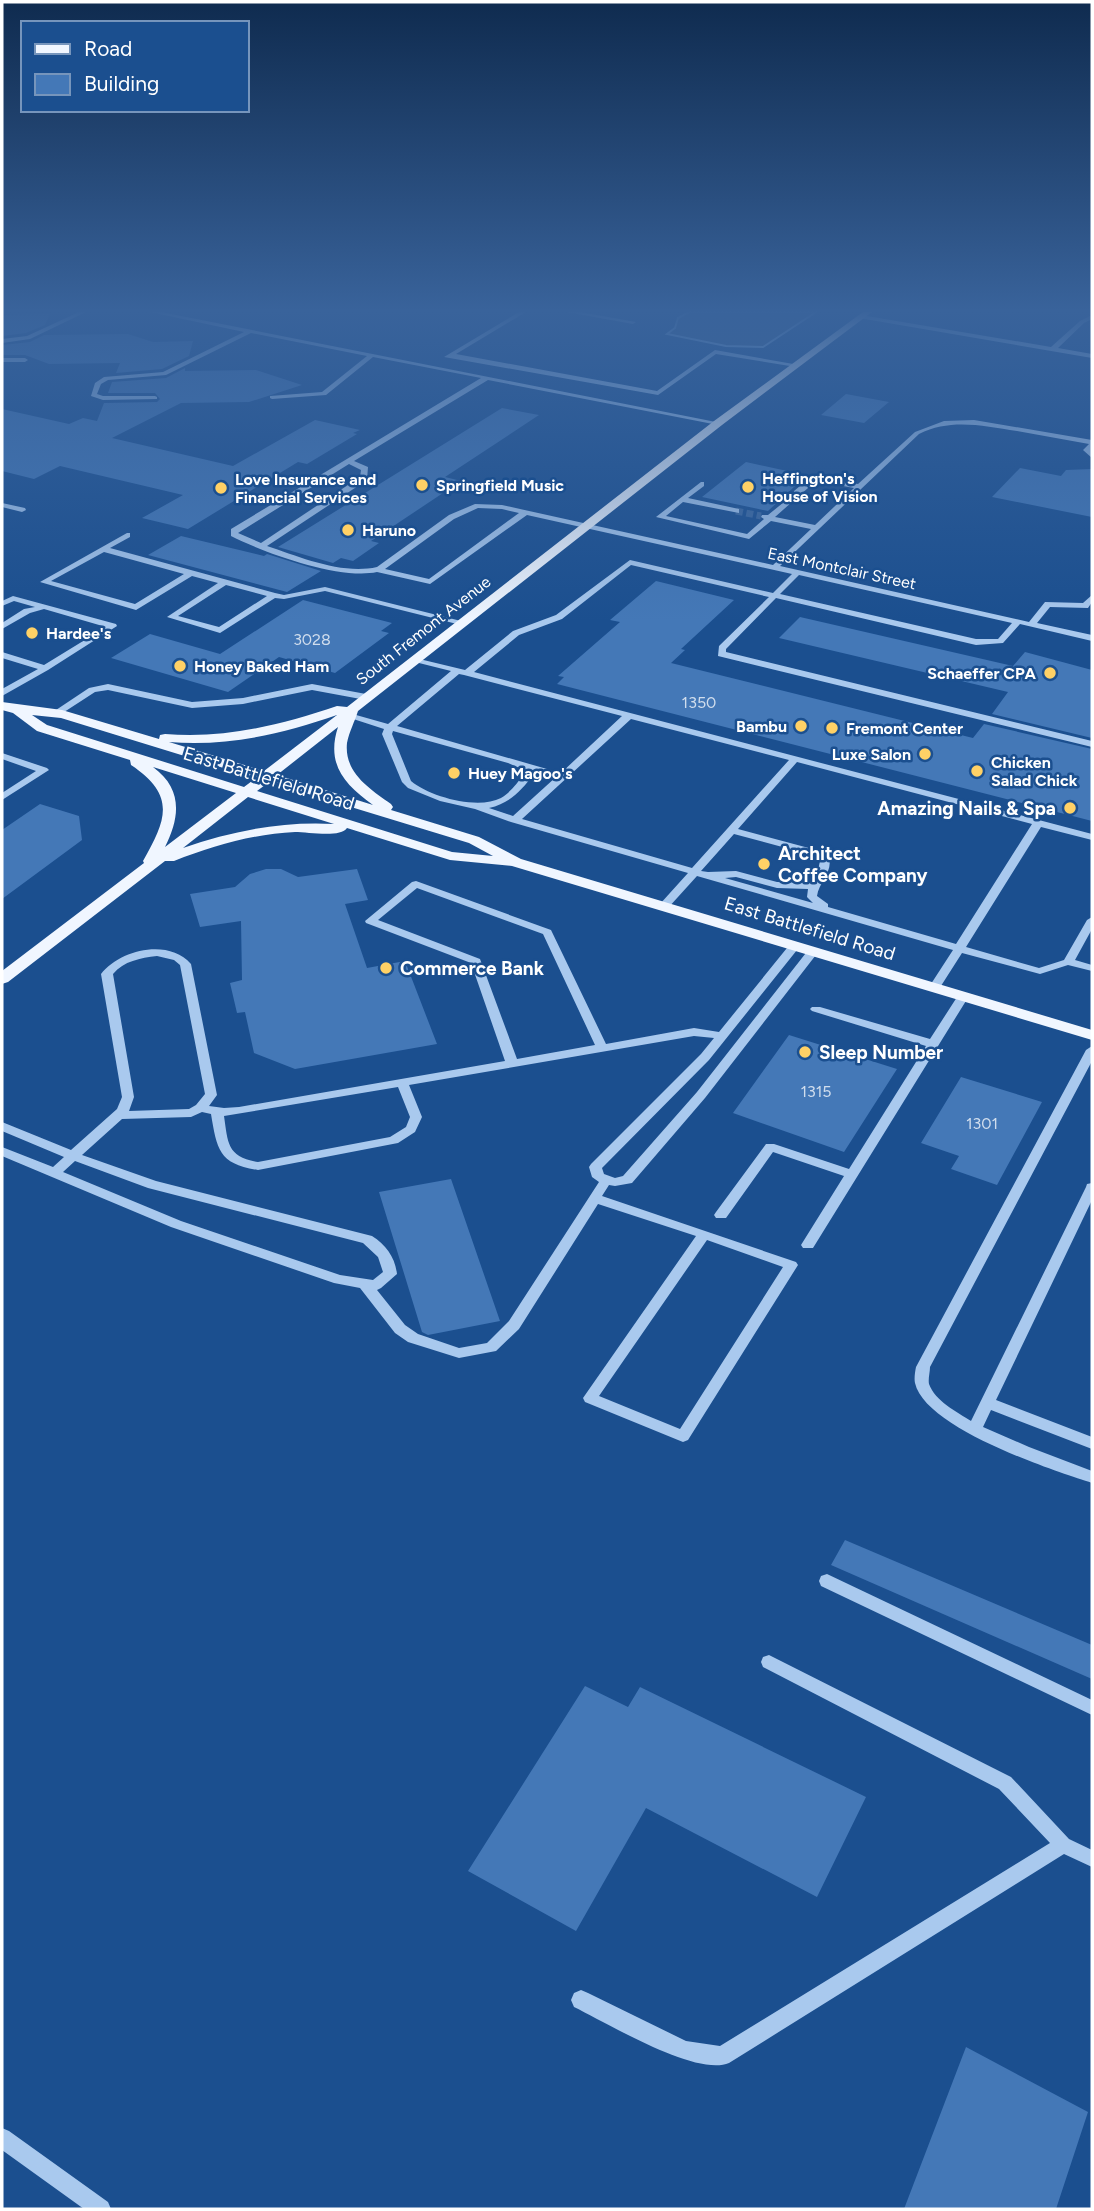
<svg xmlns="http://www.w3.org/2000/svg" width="1094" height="2211" viewBox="0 0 1094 2211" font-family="Figtree,sans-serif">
<rect width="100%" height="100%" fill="#1b4f8f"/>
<path fill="#3c6290" stroke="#9cc4f0" stroke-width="2" d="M689,312H816L763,347L726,346L667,334L675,328L678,318Z"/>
<path fill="#4478b7" d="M50,314L45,325L26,333L2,336V315Z
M128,334L153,342L193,341L189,356L162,369L116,373L120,363L49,364L25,355H2V345L30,342L44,335Z
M185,368V371L256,370L302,385L249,402L181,403L112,438L233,466L315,420L360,430L353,433L357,434L307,464L298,462L188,529L142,518L183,495L60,466L34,479L2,471V409L69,424L83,418L97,421L104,403L157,402L160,399L155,393H108L112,382L166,378Z
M846,394L889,402L864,423L821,415Z
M502,408L539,415L445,477L461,481L371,541L379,543L353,561L341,558L333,563L278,547Z
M746,462L778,469L807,475L768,511L702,497Z
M1020,468L1061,476L1066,470L1092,469V517L992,497Z
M181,536L264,556L267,554L321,571L287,592L148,555Z
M656,581L734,600L681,649L685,650L671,663L973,738L984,724L1092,749V821L557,684L564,677L558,676L620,622L610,620Z
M303,600L392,623L381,631L389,633L335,673L279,657L228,692L111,658L150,634L220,654Z
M800,617L1013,666L1025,652L1092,670V738L992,714L1008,692L779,638Z
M40,804L79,816L82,840L2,899V830Z
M266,869H281L298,877L357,869L368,900L345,904L367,968L405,961L437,1044L295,1069L254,1053L245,1012L237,1013L230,983L242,980L241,921L200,927L190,894L235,887L250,874Z
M789,1035L897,1069L844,1152L733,1113Z
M961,1077L1042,1102L997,1185L951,1169L959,1156L921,1143Z
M451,1179L500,1321L428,1335L422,1332L379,1192Z
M845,1540L1092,1645V1679L831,1565Z
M585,1686L628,1707L640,1687L866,1797L817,1897L646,1808L576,1931L468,1871Z
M966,2047L1088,2112L1056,2209H904Z"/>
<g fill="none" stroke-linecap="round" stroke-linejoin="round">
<path stroke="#3d69a0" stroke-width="7" stroke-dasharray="7 3.5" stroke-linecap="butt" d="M736,511L761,516"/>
<path fill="#a9c9ee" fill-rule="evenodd" d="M79,312H86L30,339L2,343V339L27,336Z
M150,312H161L721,423L718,425L488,380L354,461L368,467L367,480L267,546C300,557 342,575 377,567L449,515L475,504L502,505L773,565L811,529L771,521L749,539L656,517L701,482H704V486L688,498L739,509V513L683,502L666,516L747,534L764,519L761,517L762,515H768L789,498L793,500L792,502L775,517L815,525L854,488L816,481L800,495H794V491L812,476L858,484L915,432L944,421L974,420L1092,440V458L1083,450L1089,444C1065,440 1041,435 1017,431C983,426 951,418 919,434L780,566L1029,622L1045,602L1083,603L1092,595V602L1088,608L1050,607L1037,623L1092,635V641L1020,624L1003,643L976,645L776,598L726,649V652L1092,741V747L718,656L719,646L769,597L631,565L562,619L519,635L474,672L1092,834V840L1041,827L966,947L1039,968L1064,960L1087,920L1092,917V929L1075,960L1092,965V971L1068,965L1040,974L962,953L939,989H931L929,987L953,950L697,876L668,908H660L659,906L660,904L688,873L511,822L475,809L440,801L408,788L402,782L382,734L384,729L344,716L349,713L388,724L451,671L411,661V657L465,670L513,631L556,615L630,560L773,593L792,574L527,515L430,584L377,572C339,580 265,553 231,536V529L481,378L373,357L326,395L272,399L270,398V396L322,392L367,356L251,333L166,375L108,380L101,384L97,394L103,396H155L157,397V399L103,400L91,396L95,383L104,377L163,372L244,332ZM349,464L361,470L360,477L261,543L238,533ZM478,508L502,509L519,513L429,579L385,569L454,519ZM799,575L1012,623L998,639H976L780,594ZM459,674L464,675L622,716L561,773L397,726ZM631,719L789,760L692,868L522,819ZM393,731L508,763L522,769L524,774C517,783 511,792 501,798C478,810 430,797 411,781L392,734ZM797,762L1032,824L956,944L828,907V904L817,896C819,882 833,872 829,858L820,851L738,829ZM533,772L556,777L513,816L489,808C510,803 521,791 534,774ZM734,834L812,855L820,861L818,870L811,883L777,882L736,871L708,872L701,871ZM736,877L777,888L808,889L807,897L813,903L725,878Z
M519,312H526L456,354L657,391L715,350L799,365L796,367L716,354L658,395L444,357Z
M567,312H580L636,322L633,324Z
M861,315L1051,347L1080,321L1092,315V319L1084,323L1058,348L1092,354V358L859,318Z
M2,358H25L28,360L25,362H2Z
M2,503L25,508L26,510L22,512L2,507Z
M127,533H130V537L110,548L275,593L284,595L325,587L465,622L461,625L325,591L284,599L275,598L220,633L167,617L218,583L192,576L136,610L40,582ZM104,552L184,574L135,604L51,581ZM226,585L267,596L219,627L178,616Z
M13,596L116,624L117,626L48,670L2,696V689L38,669L2,658V652L44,665L106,627L44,609L30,613L2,629V623L24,609L35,607L14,601L2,606V601Z
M108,684L192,702L243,698L312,684L366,694L371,697L366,700L312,690L243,704L192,708L108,690L95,692L58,716H52L50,714L89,688Z
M2,753L47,768L49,770L2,800V793L36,771L2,759Z
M416,881L551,930L606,1044L694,1028L719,1032L791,943H799L801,945L709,1060L602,1168L604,1174L615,1178L623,1176L697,1092L809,949H817L819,951L705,1098L632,1183L615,1186L609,1185L602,1196L796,1262L798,1265L688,1440L683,1442L678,1440L585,1402L583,1398L696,1236L598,1204L519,1329L496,1351L459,1358L408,1342L395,1333L360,1288L334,1283L171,1227L2,1156V1147L53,1167L64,1157L2,1131V1122L71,1150L117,1109L122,1097L101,974C120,950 168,938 191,964L217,1095L209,1106L224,1108L239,1107L505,1061L471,963L366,923L365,921L412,882ZM417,888L543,934L595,1045L517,1059L480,959L378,920ZM157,956L174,960L180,965L205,1094L196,1105L189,1109L129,1111L134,1097L113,974C124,961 140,958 157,956ZM694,1036L714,1038L701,1054L591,1164L589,1167L592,1177L599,1182L509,1321L487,1343L459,1348L418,1334L405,1325L377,1290L381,1288L397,1274C395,1257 386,1245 372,1236L156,1181L82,1155L122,1119L191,1117L202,1112L211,1114C217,1150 219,1164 258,1170L398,1143L415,1132L422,1117L409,1085ZM398,1087L410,1117L406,1127L390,1137L258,1162C227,1157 228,1143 224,1116ZM75,1161L148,1188L363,1243L378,1257L383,1272L373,1280L340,1275L181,1221L63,1172ZM707,1240L783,1267L680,1429L599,1396Z
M963,993L969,996L813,1248H803L801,1245L844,1176L773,1152L726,1218H716L714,1215L716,1212L766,1144H774L849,1169L926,1046L812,1011L810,1009L812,1007H820L930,1039L959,994Z
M1092,1046V1061L930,1367C930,1372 928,1379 929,1384C935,1401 957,1412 971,1421L1086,1187L1087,1184L1092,1183V1200L996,1400L1092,1437V1449L991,1410L983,1427L1029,1447L1092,1471V1483C1051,1470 925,1428 915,1383C914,1379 915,1372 916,1367L1086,1050Z
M827,1574L1092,1700V1715L821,1586L819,1581L821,1576Z
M769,1655L1011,1777L1069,1839L1092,1850V1867L1064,1854L729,2063C696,2077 607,2023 574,2007L571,2000L574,1993L581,1990L588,1993L686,2041L720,2046L1050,1843L999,1789L763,1667L761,1662L763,1657Z
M2,2128L9,2131L108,2202L111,2209H84L2,2150Z"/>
<path fill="#f0f6ff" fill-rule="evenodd" d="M863,312H872L722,425L358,711C355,721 349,732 347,743C344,773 370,789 391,804L393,807L391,810L479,837L521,859L1092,1030V1040L512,866L450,860L347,828C341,838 308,832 295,832C253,834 213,846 174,861H165L8,982L2,984V971L144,863L143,861C167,819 176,795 131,765L130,760L37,731L13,713L2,710V702L62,710L159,739L160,735L165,734C226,739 280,725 337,706L347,707L714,421ZM32,715L61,718L256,778L244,787L47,725ZM337,715L264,771L169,742C227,747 282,734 337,715ZM338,727C326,764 344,784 373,805L277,775ZM153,767L236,793L165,847C180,817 183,789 153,767ZM269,782L469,843L493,856L452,852L257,791ZM248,797L334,824C282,821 232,831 183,848Z"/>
</g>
<linearGradient id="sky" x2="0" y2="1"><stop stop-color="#0f2b4f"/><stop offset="0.5" stop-color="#39639b"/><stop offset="1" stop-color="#39639b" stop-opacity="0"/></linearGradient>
<rect width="1094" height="621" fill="url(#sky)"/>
<g fill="#ffd166" stroke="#1b4f8f" stroke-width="2.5">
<circle cx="422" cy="485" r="7"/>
<circle cx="748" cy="487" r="7"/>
<circle cx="221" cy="488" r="7"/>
<circle cx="348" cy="530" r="7"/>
<circle cx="32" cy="633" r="7"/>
<circle cx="180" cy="666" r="7"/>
<circle cx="1050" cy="673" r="7"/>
<circle cx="801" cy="726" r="7"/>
<circle cx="832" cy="728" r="7"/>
<circle cx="925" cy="754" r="7"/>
<circle cx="977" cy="771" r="7"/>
<circle cx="454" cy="773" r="7"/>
<circle cx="1070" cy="808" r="7"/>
<circle cx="764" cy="864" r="7"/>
<circle cx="386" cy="968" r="7"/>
<circle cx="805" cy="1052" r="7"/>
</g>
<g text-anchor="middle" stroke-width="5" stroke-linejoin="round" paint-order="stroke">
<g font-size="16" font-weight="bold" fill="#fff" stroke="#1b4f8f" text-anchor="start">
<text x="762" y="484">Heffington's<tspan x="762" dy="18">House of Vision</tspan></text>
<text x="235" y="485">Love Insurance and<tspan x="235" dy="18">Financial Services</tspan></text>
<text x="436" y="491">Springfield Music</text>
<text x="362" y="536">Haruno</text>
<text x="46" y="639">Hardee's</text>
<text x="194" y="672">Honey Baked Ham</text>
<text x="1036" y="679" text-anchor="end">Schaeffer CPA</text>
<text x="787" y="732" text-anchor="end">Bambu</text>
<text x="846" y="734">Fremont Center</text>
<text x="911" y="760" text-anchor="end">Luxe Salon</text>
<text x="991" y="768">Chicken<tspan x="991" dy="18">Salad Chick</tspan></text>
<text x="468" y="779">Huey Magoo's</text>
</g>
<g font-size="16" fill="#fff" stroke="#1b4f8f">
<text transform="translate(842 568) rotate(12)" y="6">East Montclair Street</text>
<text transform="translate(423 630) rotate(-38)" y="6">South Fremont Avenue</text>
</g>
<g font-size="16" fill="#d0dded">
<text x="312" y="645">3028</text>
<text x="699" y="708">1350</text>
<text x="816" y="1097">1315</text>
<text x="982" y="1129">1301</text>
</g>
<g font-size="19" fill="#fff" stroke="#1b4f8f">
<text transform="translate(269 778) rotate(17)" y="7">East Battlefield Road</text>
<text transform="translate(810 928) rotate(17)" y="7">East Battlefield Road</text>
</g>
<g font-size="19" font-weight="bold" fill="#fff" stroke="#1b4f8f" text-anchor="start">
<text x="1056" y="815" text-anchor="end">Amazing Nails &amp; Spa</text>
<text x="778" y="860">Architect<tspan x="778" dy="22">Coffee Company</tspan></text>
<text x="400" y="975">Commerce Bank</text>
<text x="819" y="1059">Sleep Number</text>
</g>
</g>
<rect width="1094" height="2211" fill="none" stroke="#ffffff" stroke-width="7"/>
<rect x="21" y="21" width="228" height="91" fill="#1b4f8f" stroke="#7695bc" stroke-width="2"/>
<rect x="35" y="44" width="35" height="10" fill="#f0f6ff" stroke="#7695bc" stroke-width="2"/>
<text x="84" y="56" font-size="21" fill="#ffffff">Road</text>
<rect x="35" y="74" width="35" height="21" fill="#4478b7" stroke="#7695bc" stroke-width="2"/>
<text x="84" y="91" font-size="21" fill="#ffffff">Building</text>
</svg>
